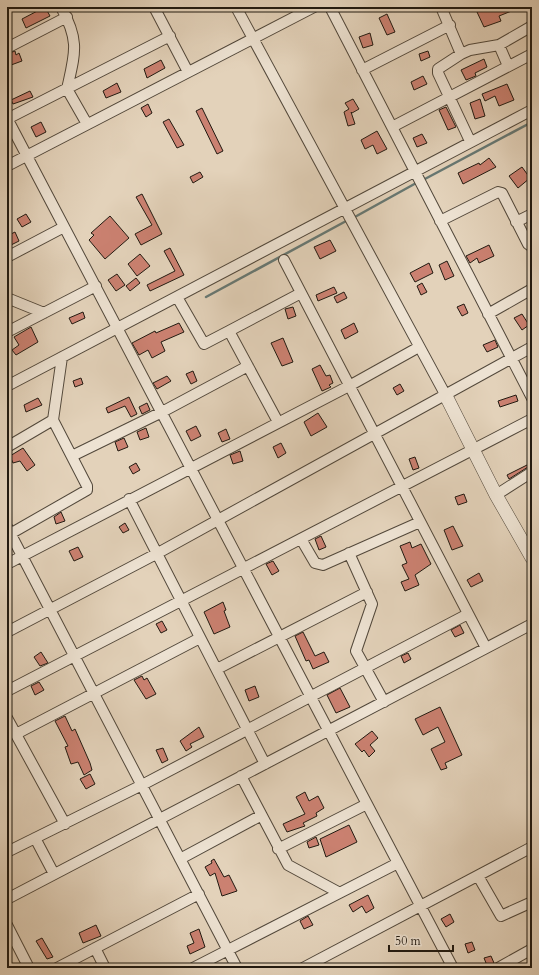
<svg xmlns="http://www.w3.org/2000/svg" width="539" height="975" viewBox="0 0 539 975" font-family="Cardo,serif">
<rect width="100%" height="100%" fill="#e3d2ba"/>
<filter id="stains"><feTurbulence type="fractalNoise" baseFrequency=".005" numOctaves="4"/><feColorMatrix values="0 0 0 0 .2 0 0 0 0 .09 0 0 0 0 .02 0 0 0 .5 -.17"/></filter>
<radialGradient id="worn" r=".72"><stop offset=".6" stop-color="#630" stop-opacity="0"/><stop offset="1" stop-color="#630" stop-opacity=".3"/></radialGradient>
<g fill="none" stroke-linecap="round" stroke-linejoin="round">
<path stroke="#677873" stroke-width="2.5" d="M423,180L532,122
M353,218L418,182
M206,297L348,220"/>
</g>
<path fill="#cb8171" stroke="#211a11" d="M45,7L50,16L26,28L22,19Z
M487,7H519V8L499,16L501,21L484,27L477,12Z
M387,14L395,32L387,35L379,18Z
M370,33L373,45L363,48L359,37Z
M15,51L16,55L19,53L22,61L11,65L7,54Z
M428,51L430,57L421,61L419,54Z
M484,59L487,67L475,73L476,76L466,80L461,70Z
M161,60L165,68L147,78L144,69Z
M423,76L427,84L414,90L411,82Z
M117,83L121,92L106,98L103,91Z
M507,84L514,100L499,106L495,96L485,101L482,94Z
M30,91L33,97L13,104L11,100Z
M353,99L359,109L352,113L351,112L355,124L348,126L344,112L349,109L345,103Z
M480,99L485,116L475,119L470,103Z
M148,104L152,113L146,117L141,108Z
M446,107L456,127L448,130L439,110Z
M202,108L223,151L217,154L196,111Z
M169,119L184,145L177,148L163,122Z
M41,122L46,132L36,137L31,127Z
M377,131L387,149L377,154L373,145L365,149L361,140Z
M422,134L427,143L417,147L413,138Z
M489,158L496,167L463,184L458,173L479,163L480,165Z
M522,167L530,178L518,188L509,176Z
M200,172L203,177L193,183L190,177Z
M142,194L162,234L141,245L135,234L152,225L136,197Z
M26,214L31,222L22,227L17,219Z
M110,216L129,238L105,259L89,240L94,235L91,233Z
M15,232L19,241L11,245L7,236Z
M330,240L336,251L320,259L314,247Z
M489,245L494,256L479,263L477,258L470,263L466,256Z
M170,248L184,275L150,291L147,285L175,271L164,251Z
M140,254L150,266L137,276L128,264Z
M447,261L454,276L445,280L439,265Z
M429,263L433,273L415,282L410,273Z
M117,274L125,285L116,291L108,280Z
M136,278L140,283L130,291L126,286Z
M422,283L427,292L421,295L417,286Z
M334,287L337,293L318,301L316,295Z
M344,292L347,298L337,303L334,297Z
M464,304L468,313L462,316L457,307Z
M293,307L296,316L288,319L285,309Z
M83,312L85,318L72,324L69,318Z
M522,314L529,325L522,330L514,318Z
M179,323L184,332L161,342L165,351L152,358L148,350L139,355L132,343L155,331L156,333Z
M354,323L358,332L345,339L341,330Z
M31,327L38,342L16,355L12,350L19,345L14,337Z
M283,338L293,362L282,366L271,343Z
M495,340L498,347L487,352L483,345Z
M320,365L326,376L330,375L333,383L329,385L331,387L322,391L312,369Z
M193,371L197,381L191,384L186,374Z
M167,376L171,381L157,389L153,383Z
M81,378L83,384L75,387L73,381Z
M400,384L404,391L397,395L393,388Z
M516,395L518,401L500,407L498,401Z
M129,397L137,414L131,417L125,406L108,413L106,408Z
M38,398L42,405L26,412L24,405Z
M147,403L150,410L142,414L139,407Z
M318,413L327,427L311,436L304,422Z
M196,426L201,436L191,441L186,431Z
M146,428L149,437L140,440L137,432Z
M226,429L230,439L222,442L218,433Z
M124,438L128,447L118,451L115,442Z
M281,443L286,453L278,458L273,447Z
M23,448L35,465L27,471L20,461L13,463L10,456Z
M240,451L243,461L233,464L230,455Z
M415,457L419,468L413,470L409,459Z
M136,463L140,470L133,474L129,467Z
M527,465L528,467L509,479L507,475Z
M464,494L467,502L458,505L455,497Z
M61,512L65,521L56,524L54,517Z
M125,523L129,530L123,533L119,527Z
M453,526L463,546L452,550L444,530Z
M321,536L326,547L319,550L315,539Z
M410,542L412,548L421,544L431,564L415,575L419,585L405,591L401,582L409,579L402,565L407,563L400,546Z
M78,547L83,557L74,561L69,551Z
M273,561L279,571L272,575L266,564Z
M479,573L483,581L471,587L467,580Z
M223,602L226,610L224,611L230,627L214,634L204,612Z
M162,621L167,630L161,633L156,624Z
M460,625L464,633L455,637L451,630Z
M303,632L315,656L324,652L329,662L313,669L309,660L306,661L295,636Z
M41,652L48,663L40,666L34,657Z
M408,653L411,659L404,663L401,656Z
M142,676L144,680L147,678L156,694L146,699L134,680Z
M39,682L44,690L35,695L31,686Z
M255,686L259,697L249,701L245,690Z
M340,688L350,707L336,713L327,695Z
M440,707L462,755L445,763L447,768L441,770L431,749L445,742L438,727L423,735L415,719Z
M65,716L72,731L75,729L90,763L92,770L84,775L78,762L71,764L65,747L68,746L55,721Z
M199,727L204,737L190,744L192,747L186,751L180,741Z
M372,731L378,738L370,745L375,751L369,757L364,750L362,752L355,744Z
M163,748L168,760L162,763L156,750Z
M90,774L95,784L86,789L80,779Z
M305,792L309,801L318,796L324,808L316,813L317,816L303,823L305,826L287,832L283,824L305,814L296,797Z
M349,825L357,842L326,857L320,839Z
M316,837L319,845L309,848L307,842Z
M214,859L224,877L229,875L237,891L222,896L215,873L210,876L205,867L212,863L211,861Z
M368,895L374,908L366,913L362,906L353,912L349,905Z
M450,914L454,922L446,927L441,919Z
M308,916L313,925L304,929L300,921Z
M96,925L101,936L83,943L79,933Z
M199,929L205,947L190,954L187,946L194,943L190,933Z
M42,938L53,957L47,959L36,941Z
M472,942L475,950L468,953L465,944Z
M491,956L494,963L488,968L484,958Z"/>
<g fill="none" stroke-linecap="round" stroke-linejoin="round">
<defs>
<path id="minor" d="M61,7C80,41 75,53 67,89L87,124
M154,7L188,72
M236,7L445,394
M330,7L532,398
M441,7L461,54
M499,45L508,66
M7,48L67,17
M362,70L450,25
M7,118L453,968
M7,119L170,36
M392,127L532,54
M470,141L438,73V69L461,54L470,50L499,45L532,26
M7,166L314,7
M440,221L498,192L502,193L528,244L532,247
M516,222L532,214
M7,257L64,227
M284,260L486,648
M177,297L204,344L229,331L278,422
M7,298L44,313
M488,314L532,289
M229,331L301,293
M7,332L96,286
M7,386L532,110
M7,447L53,420L62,357
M72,456L162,412L248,366
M496,495L532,472
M129,499L265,764
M7,527L237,968
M10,534L87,490V486L53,420
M301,539L315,563L323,565L420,522
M349,553L372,604L356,651L384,702
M7,564L349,386L419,347
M7,632L158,553L532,347
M217,669L367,592
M7,691L532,419
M7,718L65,824
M16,734L200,638
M241,776L288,865L338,892
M35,838L54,874
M278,849L367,804
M7,852L142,785L468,614
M180,859L260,816
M478,876L501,916L532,902
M7,899L532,624
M7,925L29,968
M95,948L105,968
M57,968L199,894
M193,968L398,863
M303,968L532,847
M498,968L532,949"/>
<path id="tertiary" d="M445,394L496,495L532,558"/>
</defs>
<use href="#minor" stroke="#52483b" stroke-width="12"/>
<use href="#tertiary" stroke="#52483b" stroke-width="14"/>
<use href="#minor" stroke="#ede2d2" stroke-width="10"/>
<use href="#tertiary" stroke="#ede2d2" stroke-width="13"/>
</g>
<rect width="539" height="975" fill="none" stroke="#e3d2ba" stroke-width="24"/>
<rect x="8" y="8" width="523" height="959" fill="none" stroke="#211a11" stroke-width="2"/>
<rect x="12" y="12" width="515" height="951" fill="none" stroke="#211a11"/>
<path d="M389 945v6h64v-6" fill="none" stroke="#211a11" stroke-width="2"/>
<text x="395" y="945" font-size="12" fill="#211a11" stroke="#ede2d2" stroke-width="3" paint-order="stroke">50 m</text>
<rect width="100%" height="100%" filter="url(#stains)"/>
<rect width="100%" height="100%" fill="url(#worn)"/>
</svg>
